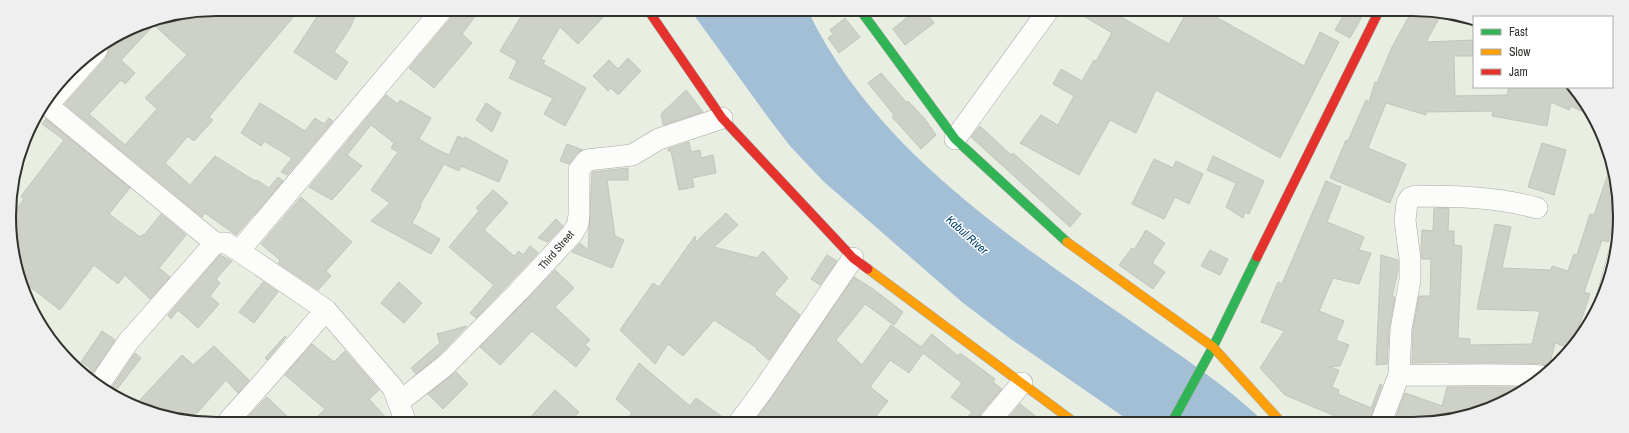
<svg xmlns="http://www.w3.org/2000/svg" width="1629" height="433" viewBox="0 0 1629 433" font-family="'Archivo Narrow',sans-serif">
<rect width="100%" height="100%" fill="#e9eee2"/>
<path fill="#a2bfd5" d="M691,11H808C875,150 1012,239 1135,324C1179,355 1225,384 1264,422H1131L1008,337L962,302L823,181L790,146L767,116Z"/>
<path fill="#ced1c8" stroke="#c1c5bc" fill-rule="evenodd" d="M216,9H300L209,117L213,120L194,141L188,136L165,163L190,185L215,156L255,181L257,180L269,188L278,177L283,181L236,235L205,213L202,217L65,104L106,58L110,47L109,46L117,37L137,25ZM154,25L187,55L145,98L157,109L125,145L89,114L121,80L125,84L135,73L121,60Z
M322,9H358L350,28L334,52L348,62L336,80L294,52Z
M454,10H480L462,34L472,43L434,88L409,68L451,18Z
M525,10H610L578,44L560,27L541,59L545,61L543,64L586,88L565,126L544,114L553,98L509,78L517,61L500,51Z
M915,11H925L934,23L905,45L893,29Z
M1077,12H1112L1169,44L1187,12H1207L1304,66L1320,32L1339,42L1280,158L1156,90L1136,133L1110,120L1079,175L1020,143L1041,115L1058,125L1074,96L1053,84L1061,69L1082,81L1094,60L1096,61L1112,33Z
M1345,13H1364L1350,38L1335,30Z
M1411,13H1442L1426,42L1474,40V56H1454L1455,96L1507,95L1509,87H1571L1585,101L1591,116L1571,106L1569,110L1551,102L1547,126L1492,116L1493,111L1426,112V115L1386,103L1368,148L1406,164L1390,203L1330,178L1346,140L1348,141L1366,100L1369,102L1375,82L1377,83L1392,47Z
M845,18L860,37L839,53L828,38L833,34L830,30Z
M628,58L641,71L618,95L611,88L608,91L593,76L609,60L618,69Z
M881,73L907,103L908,101L925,119L936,135L921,149L892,117L894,115L868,83Z
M686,90L703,112L663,125L661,114Z
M386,95L398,104L400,100L431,118L419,139L434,148L449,155L458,136L464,139L465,137L508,161L499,182L461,166L459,171L444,164L420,205L421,206L412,223L440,239L431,254L371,221L390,203L371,190L398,152L391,148L394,143L371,125L347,155L362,166L332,200L309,187Z
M260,103L305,131L315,118L324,124L329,118L333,121L287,175L281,172L292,158L264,141L261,146L241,133Z
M486,103L501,113L492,132L476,120Z
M46,119L130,188L109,214L140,237L143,234L144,235L161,214L186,235L159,268L170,277L150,299L125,275L118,284L94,265L60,310L20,279L16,270L11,217L24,199L21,197L22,195L64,140L42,124Z
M980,126L1011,155L1013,153L1081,214L1070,227L971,137Z
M689,142L691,152L700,150L701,158L713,155L716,173L692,178L694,187L679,190L671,151H668V149Z
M1542,143L1566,150L1554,195L1528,187Z
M567,144L583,150L578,152L569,164L560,161Z
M1213,156L1264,181L1249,214L1245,212L1243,218L1226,207L1236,183L1207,170Z
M1154,159L1173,168L1176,161L1203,174L1189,204L1175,197L1164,219L1132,204Z
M1611,165L1616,176V216L1608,242L1602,240L1584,292L1590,294L1577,332L1580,334L1570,348L1555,343L1549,367L1543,364L1524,363H1448V362L1412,363L1413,330L1419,296H1430L1431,259H1422L1421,251L1422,230L1433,231L1434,208H1449L1448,231H1454V245L1462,246L1458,338L1470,339V345L1532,344L1540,311L1477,309L1495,224L1511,227L1502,268L1551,270L1552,266L1568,271L1574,254L1577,255L1590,214L1594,215Z
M628,168V180H607L615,236L624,240L612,268L572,252L580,243L588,250L592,172Z
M1326,181L1341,187L1327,222L1364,237L1359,250L1371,253L1359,284L1333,278L1319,311L1344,321L1336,340L1349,345L1340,366L1329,367L1339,370L1332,387L1339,390L1338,394L1371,408L1380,384L1382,385L1369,422H1328L1335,416L1285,395L1260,368L1284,331L1261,322L1278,282L1282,284Z
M493,190L508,203L484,230L514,256L519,251L523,255L530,246L538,253L476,318L470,313L494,285L449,247L479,211L476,208Z
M301,197L352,242L326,271L331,276L318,290L278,263L280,260L261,244Z
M726,213L738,225L714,247L757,258L763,251L788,278L774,294L800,315L769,360L756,349L757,348L714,320L683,356L668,344L655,364L620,330L653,283L659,287L695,236L696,242Z
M556,219L563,226L548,242L538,238Z
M1146,230L1165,243L1152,263L1165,272L1153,289L1119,265L1132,248L1134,250Z
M1210,250L1228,259L1220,275L1201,266Z
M220,255L232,261L216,279L220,283L210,296L219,304L198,328L178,310L171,319L168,315Z
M827,255L837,261L820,285L811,279Z
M1381,255L1398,260V271L1392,297H1395L1389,328L1387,364L1376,365Z
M555,270L574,288L555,307L590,340L585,345L590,349L576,367L532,331L500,365L480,347Z
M854,277L873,289L903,312L894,325L865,304L836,340L862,365L891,325L921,347L932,334L958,356L960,353L995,379L993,382L1002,389L981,413L978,421H964L972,412L951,397L962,383L923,353L909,373L890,360L870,387L888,401L872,421H755Z
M263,282L278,292L254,323L239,312Z
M399,282L422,303L404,323L381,303Z
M467,326L438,356L416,374L411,368L440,343L437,334Z
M102,331L115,340L90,377L86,374L90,368L81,362Z
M285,336L286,337L267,360L265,358Z
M312,344L334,362L345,351L379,390L369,399L388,420H314L325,409L285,375Z
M214,346L249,380L238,393L226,380L191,420H176L147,408L139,401L182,355L193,365Z
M135,353L141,358L114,393L110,390Z
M639,363L690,406L696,398L728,421H625L632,413L616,399Z
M456,372L468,384L443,409L428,394Z
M1447,387H1526L1503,403L1439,422H1394L1405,393L1442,406Z
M555,390L579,412L571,421H527Z
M267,397L291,420H245Z
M1020,404L1043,422H1005Z"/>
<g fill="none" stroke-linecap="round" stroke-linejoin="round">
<defs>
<path id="lane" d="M1601,301L1616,246"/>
<path id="street" d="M46,104L215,243H226L239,251L326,310L393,388L405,420
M48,105L97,50
M955,139L1047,12
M239,251L442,10
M1399,375C1446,376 1494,373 1542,376
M98,386L128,342L215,243
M399,402L446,365L519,291L572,234L578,224L579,214V170L587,160L632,155L659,139L722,118
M229,420L259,387L326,310
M740,421L763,390L853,258
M990,421L1022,383
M1381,422L1399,375L1401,329L1410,280V259L1405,220L1407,203L1410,198L1415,196C1456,196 1498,197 1537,208"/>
<path id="fast" d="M861,11L955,139L1067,242
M1172,422L1213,347L1257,257"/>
<path id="slow" d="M1067,242L1213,347L1281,422
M868,269L1074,422"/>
<path id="jam" d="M648,10L722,118L853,258L868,269
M1257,257L1378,13"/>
</defs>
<use href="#lane" stroke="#a5a9a1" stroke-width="12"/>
<use href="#street" stroke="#a5a9a1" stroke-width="22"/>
<use href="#fast" stroke="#a5a9a1" stroke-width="10"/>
<use href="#slow" stroke="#a5a9a1" stroke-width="10"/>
<use href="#jam" stroke="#a5a9a1" stroke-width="10"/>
<use href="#lane" stroke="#fcfcfb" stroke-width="11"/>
<use href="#street" stroke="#fcfcfb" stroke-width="21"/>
<use href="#fast" stroke="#30b455" stroke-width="9"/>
<use href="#slow" stroke="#ff9f0a" stroke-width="9"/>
<use href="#jam" stroke="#e5322d" stroke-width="9"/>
</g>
<g text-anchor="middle" stroke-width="3" stroke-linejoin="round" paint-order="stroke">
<g font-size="11" fill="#30322b" stroke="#fff">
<text transform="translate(556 250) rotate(-49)" y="4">Third Street</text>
</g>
<g font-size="12" font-style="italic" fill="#004372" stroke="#fff">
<text transform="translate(967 235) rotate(42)" y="4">Kabul River</text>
</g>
</g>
<path d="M0 0H1629V433H0ZM216 16H1413A200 200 0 0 1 1613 216V217A200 200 0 0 1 1413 417H216A200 200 0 0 1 16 217V216A200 200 0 0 1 216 16Z" fill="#eeefee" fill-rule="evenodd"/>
<path fill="none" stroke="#30322b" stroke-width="2" d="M216 16H1413A200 200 0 0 1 1613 216V217A200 200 0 0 1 1413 417H216A200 200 0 0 1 16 217V216A200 200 0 0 1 216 16Z"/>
<rect x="1473" y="16" width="140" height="72" fill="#ffffff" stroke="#acadaa"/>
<rect x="1481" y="29" width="20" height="6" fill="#30b455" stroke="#acadaa"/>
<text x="1509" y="36" font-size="12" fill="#30322b">Fast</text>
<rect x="1481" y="49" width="20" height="6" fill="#ff9f0a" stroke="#acadaa"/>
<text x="1509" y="56" font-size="12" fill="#30322b">Slow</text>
<rect x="1481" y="69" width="20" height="6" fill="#e5322d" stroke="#acadaa"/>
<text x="1509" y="76" font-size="12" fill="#30322b">Jam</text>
</svg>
